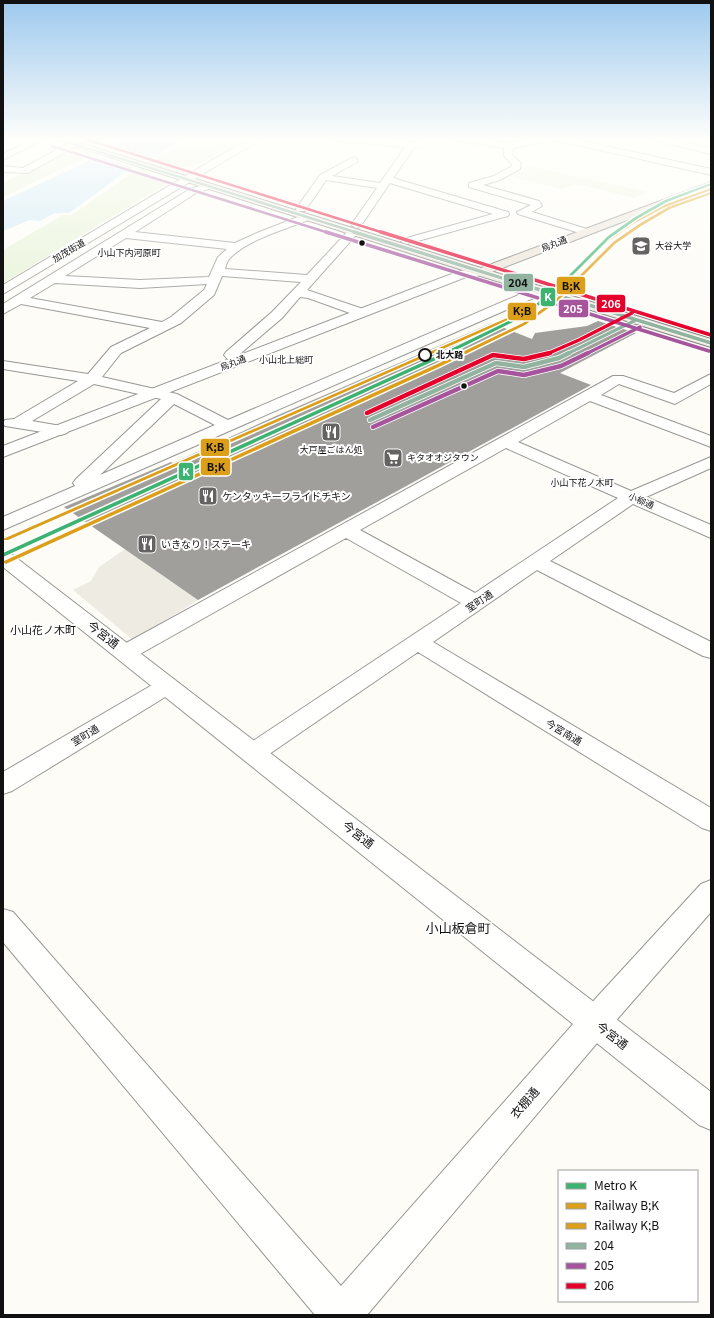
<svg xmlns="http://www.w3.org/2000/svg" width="714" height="1318" viewBox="0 0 714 1318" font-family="Georgia,'Noto Sans JP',serif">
<rect width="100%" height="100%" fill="#fdfcf7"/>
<path fill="#e7f3d7" d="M91,138L118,139L84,158L3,197V183Z
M196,138H249L194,166L179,167L166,163L147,173L169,182L3,283V250L63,215H72L136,170Z"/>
<path fill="#f0f6e1" d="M527,166L648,192L634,198L578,184L562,189L513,177L524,170Z"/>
<path fill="#edebe2" d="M125,549L198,600L133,640L73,590L91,581L99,567Z"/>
<path fill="#cde8f7" d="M129,138H186L127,171L69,213H55L40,221L30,220L3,231V201L93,159Z"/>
<path fill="#fdfcf7" d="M111,146L154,159L136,169L94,156Z"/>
<path fill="#a19f9c" d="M598,321L636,333L560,373L591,385L198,600L64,507L171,462L173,463L276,416L492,323L532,339L535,333L587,326Z"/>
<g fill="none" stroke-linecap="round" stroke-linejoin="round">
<defs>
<path id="minor" d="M35,138H46L3,160V154Z
M326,138H364L411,142H416L424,138H435L421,147L414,148L393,178L508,212L509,214L508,216L407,244L403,243L401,241L403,239L493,214L390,183L360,227L356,228L351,225L377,188L326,180L305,211H297L296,209L320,175L354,157L358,160L357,162L332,176L380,183L405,147L330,140Z
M450,138H474L509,143L538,138H569L711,169V175L555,140L513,148L512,155L521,163L520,169L500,180L483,185L539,201L542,206L532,212L590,230L591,232L590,234L586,235L518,214L517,212L531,205L469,187V183L494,176L512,166V164L504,156V148L454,140Z
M646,138H664L711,148V154Z
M73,141L76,142V146L28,173L3,172V166L23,168Z
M209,183L214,186L212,188L196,193L135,232L235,243L257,233L303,215H311L312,217L311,219C287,229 248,239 230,258C227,261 226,265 225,269L307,275L349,230H357L358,232L357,234L307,290L366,310L367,313L361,317L308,298L300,297L282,318L240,354L248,360L246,363C238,365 229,362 224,355L226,352L272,312L301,282L222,276L214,295L181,323L121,353L102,377L177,394L228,420L537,287H545L547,290L545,293L3,530V517L75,486L73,483L76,479L161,399L94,384L32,421L67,427L69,430L67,433L61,435L5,426L3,423L5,420L14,419L78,381L3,369V361L88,374L111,347L150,328L21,304L3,314V304L190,189ZM126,238L227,249L218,257L209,277L140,280L65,276ZM55,283L140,288L207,284L204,290L171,317L162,322L30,298ZM174,404L215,425L100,475Z
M711,374V384L675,404L619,384L601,395L711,436V447L590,401L518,442L631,491L711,457V468L646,497L711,525V538L633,504L550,561L711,642V658L703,656L537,570L433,642L711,808V831L702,828L418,652L262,759L253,762L244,759L241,753L244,747L461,603L346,538L133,658L125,660L117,658L114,653L117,648L613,376H623L674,393ZM506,448L618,498L475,593L360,530Z
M167,678L175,681L178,686L175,691L12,791L3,794V772L159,681Z
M711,880V912L619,1017L367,1315H315L3,942V909L13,912L341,1286L597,997L701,884Z"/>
<path id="tertiary" d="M252,138H263L3,294V285L219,156Z
M481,268L485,269L487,272L485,275L466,277L425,293L3,457V446L417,287L460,271Z
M3,551L10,553L711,1092V1130L699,1125L3,567Z"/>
<path id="primary" d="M481,268L711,339V347L477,275L475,272L477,269Z"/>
<path id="trunk" d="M50,138H64L481,268L711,182V188L481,276Z"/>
</defs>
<use href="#minor" stroke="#979795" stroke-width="2"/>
<use href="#tertiary" stroke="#979795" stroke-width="2"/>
<use href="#primary" stroke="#858482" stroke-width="2"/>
<use href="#trunk" stroke="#858482" stroke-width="2"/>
<use href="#minor" fill="#fffffe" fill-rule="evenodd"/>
<use href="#tertiary" fill="#fffffe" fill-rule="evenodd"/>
<use href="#primary" fill="#ede9dc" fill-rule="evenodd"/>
<use href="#trunk" fill="#ece5da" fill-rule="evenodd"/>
<defs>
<path id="bus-1-far2" d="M55,138L358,233"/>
<path id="bus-1-far1" d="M354,232L711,343
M567,354L636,320"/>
<path id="bus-1" d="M370,420L496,363L524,367L559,358L569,353"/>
<path id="bus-2-far2" d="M52,146L329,233"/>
<path id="bus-2-far1" d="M326,232L709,351
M586,354L640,327"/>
<path id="bus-2" d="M373,427L498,371L524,375L561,366L588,353"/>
<path id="bus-3-far2" d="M82,138L384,233"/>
<path id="bus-3-far1" d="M381,232L711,335
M547,354L579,340L632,313"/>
<path id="bus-3" d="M367,413L493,355L524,359L550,353"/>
</defs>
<use href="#bus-1-far2" stroke="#fff" stroke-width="4"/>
<use href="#bus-1-far1" stroke="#fff" stroke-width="5"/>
<use href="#bus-1" stroke="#fff" stroke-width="6"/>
<use href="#bus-2-far2" stroke="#fff" stroke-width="4"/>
<use href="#bus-2-far1" stroke="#fff" stroke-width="5"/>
<use href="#bus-2" stroke="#fff" stroke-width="6"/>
<use href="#bus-3-far2" stroke="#fff" stroke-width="4"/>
<use href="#bus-3-far1" stroke="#fff" stroke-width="5"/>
<use href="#bus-3" stroke="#fff" stroke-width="6"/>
<use href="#bus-1-far2" stroke="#91b39f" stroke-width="2.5"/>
<use href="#bus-1-far1" stroke="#91b39f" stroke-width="3.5"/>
<use href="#bus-1" stroke="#91b39f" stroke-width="4.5"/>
<use href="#bus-2-far2" stroke="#a6559d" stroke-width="2.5"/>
<use href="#bus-2-far1" stroke="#a6559d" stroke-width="3.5"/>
<use href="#bus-2" stroke="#a6559d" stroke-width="4.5"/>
<use href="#bus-3-far2" stroke="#e4002b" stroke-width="2.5"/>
<use href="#bus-3-far1" stroke="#e4002b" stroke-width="3.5"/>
<use href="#bus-3" stroke="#e4002b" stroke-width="4.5"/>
<defs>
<path id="rail-1" d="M711,192V194L670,209L641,226L615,244L558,301L525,325L439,367L8,563L6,564L3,562L4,561L435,365L523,323L556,299L613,242L639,224L668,207Z"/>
<path id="rail-2" d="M711,188V190L663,208L633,224L606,243L550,298L509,320L8,540H4L3,539L507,318L548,296L604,241L631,222L661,206Z"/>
</defs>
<use href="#rail-1" stroke="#fff" stroke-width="3"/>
<use href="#rail-2" stroke="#fff" stroke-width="3"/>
<use href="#rail-1" fill="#dc9f1a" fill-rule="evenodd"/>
<use href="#rail-2" fill="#dc9f1a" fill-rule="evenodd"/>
<defs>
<path id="metro-1" d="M711,183V185L667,202L637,219L610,238L553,295L521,318L436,360L3,557V553L432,358L519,316L551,293L608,236L635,217L665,200Z"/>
</defs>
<use href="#metro-1" stroke="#fff" stroke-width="3"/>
<use href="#metro-1" fill="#3cb371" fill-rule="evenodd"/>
</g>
<linearGradient id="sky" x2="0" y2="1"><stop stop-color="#9dc9ee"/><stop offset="0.43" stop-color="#fefefb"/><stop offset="1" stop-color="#fefefb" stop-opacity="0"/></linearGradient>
<rect width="714" height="323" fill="url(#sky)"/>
<defs>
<symbol id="university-square" viewBox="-11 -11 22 22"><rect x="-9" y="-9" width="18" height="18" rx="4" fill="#646362" stroke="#fff"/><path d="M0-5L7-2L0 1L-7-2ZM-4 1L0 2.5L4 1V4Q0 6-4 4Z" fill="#fff"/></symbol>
<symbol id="restaurant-square" viewBox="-11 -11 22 22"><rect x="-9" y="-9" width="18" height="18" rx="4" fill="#646362" stroke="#fff"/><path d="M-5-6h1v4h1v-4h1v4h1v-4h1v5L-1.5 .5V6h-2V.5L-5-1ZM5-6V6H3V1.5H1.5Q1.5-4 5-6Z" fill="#fff"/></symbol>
<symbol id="supermarket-square" viewBox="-11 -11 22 22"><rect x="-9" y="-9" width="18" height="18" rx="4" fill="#646362" stroke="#fff"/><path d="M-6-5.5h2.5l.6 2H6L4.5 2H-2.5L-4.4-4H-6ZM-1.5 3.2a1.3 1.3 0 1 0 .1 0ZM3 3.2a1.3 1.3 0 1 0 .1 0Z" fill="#fff"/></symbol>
</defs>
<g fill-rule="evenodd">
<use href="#university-square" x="630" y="235" width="22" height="22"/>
<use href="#restaurant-square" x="320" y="421" width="22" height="22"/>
<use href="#supermarket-square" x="382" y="447" width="22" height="22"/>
<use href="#restaurant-square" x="197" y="485" width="22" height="22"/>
<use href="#restaurant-square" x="136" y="533" width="22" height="22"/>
</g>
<g fill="#111" stroke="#fff" stroke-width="1.5">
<circle cx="362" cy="243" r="3.5"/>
<circle cx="464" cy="386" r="3.5"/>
</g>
<circle fill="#fff" stroke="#111" stroke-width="2" cx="425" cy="355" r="6"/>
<g text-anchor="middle" stroke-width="4" stroke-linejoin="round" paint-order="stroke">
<g font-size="9" fill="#111" stroke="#fff">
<text transform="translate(554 244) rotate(-21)" y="3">烏丸通</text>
<text transform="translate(69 251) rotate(-31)" y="3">加茂街道</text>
<text transform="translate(233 363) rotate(-21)" y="3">烏丸通</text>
<text transform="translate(641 501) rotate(24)" y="3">小柳通</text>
</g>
<g font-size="9" fill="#111" stroke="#fff" text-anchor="start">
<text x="655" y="249">大谷大学</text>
<text x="331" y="453" text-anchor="middle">大戸屋ごはん処</text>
<text x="407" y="461">キタオオジタウン</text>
</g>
<g font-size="9" fill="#111" stroke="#fff">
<text x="129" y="256">小山下内河原町</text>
<text x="286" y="363">小山北上総町</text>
<text x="582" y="486">小山下花ノ木町</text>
</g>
<g font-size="9" font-weight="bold" fill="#111" stroke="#fff" text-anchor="start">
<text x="436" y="358">北大路</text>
</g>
<g font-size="10" fill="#111" stroke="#fff" text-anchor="start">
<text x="222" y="500">ケンタッキーフライドチキン</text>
<text x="161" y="548">いきなり！ステーキ</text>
</g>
<g font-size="10" fill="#111" stroke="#fff">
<text transform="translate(479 601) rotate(-34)" y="4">室町通</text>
<text transform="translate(564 732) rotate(31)" y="4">今宮南通</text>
<text transform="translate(85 735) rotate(-31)" y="4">室町通</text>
</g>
<g font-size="11" fill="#111" stroke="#fff">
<text x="43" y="634">小山花ノ木町</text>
</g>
<g font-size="12" fill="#111" stroke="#fff">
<text transform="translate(103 635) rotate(38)" y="4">今宮通</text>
<text transform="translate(358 835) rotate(38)" y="4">今宮通</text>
<text transform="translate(612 1036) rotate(38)" y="4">今宮通</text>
<text transform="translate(525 1103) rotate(-49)" y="4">衣棚通</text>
</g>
<g font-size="13" fill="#111" stroke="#fff">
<text x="458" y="933">小山板倉町</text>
</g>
</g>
<g stroke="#fff" stroke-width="1.5">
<rect x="503" y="273" width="31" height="19" rx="4" fill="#91b39f"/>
<rect x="556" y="276" width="30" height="19" rx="4" fill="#dc9f1a"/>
<rect x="540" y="287" width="16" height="20" rx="4" fill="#3cb371"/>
<rect x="596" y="294" width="30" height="19" rx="4" fill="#e4002b"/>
<rect x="558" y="299" width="31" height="19" rx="4" fill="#a6559d"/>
<rect x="507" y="302" width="30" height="19" rx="4" fill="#dc9f1a"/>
<rect x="200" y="438" width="30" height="19" rx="4" fill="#dc9f1a"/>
<rect x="200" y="457" width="31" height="19" rx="4" fill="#dc9f1a"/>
<rect x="178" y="462" width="16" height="19" rx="4" fill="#3cb371"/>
</g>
<g font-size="11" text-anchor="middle" font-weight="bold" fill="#fff">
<text x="548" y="301">K</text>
<text x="611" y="308">206</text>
<text x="573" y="313">205</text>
<text x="186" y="476">K</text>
</g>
<g font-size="11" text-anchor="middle" font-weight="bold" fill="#111">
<text x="518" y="287">204</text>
<text x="571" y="290">B;K</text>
<text x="522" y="315">K;B</text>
<text x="215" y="451">K;B</text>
<text x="216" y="471">B;K</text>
</g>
<rect width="714" height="1318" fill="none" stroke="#111111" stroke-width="8"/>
<rect x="558" y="1170" width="140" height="132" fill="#ffffff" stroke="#a0a0a0"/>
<rect x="566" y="1183" width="20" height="6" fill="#3cb371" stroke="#a0a0a0"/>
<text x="594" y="1190" font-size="12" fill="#111111">Metro K</text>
<rect x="566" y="1203" width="20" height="6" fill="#dc9f1a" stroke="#a0a0a0"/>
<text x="594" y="1210" font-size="12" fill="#111111">Railway B;K</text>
<rect x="566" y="1223" width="20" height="6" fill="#dc9f1a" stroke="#a0a0a0"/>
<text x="594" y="1230" font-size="12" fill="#111111">Railway K;B</text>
<rect x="566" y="1243" width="20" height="6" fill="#91b39f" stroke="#a0a0a0"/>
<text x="594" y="1250" font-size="12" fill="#111111">204</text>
<rect x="566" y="1263" width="20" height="6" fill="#a6559d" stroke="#a0a0a0"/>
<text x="594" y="1270" font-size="12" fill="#111111">205</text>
<rect x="566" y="1283" width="20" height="6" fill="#e4002b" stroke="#a0a0a0"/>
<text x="594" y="1290" font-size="12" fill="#111111">206</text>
</svg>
